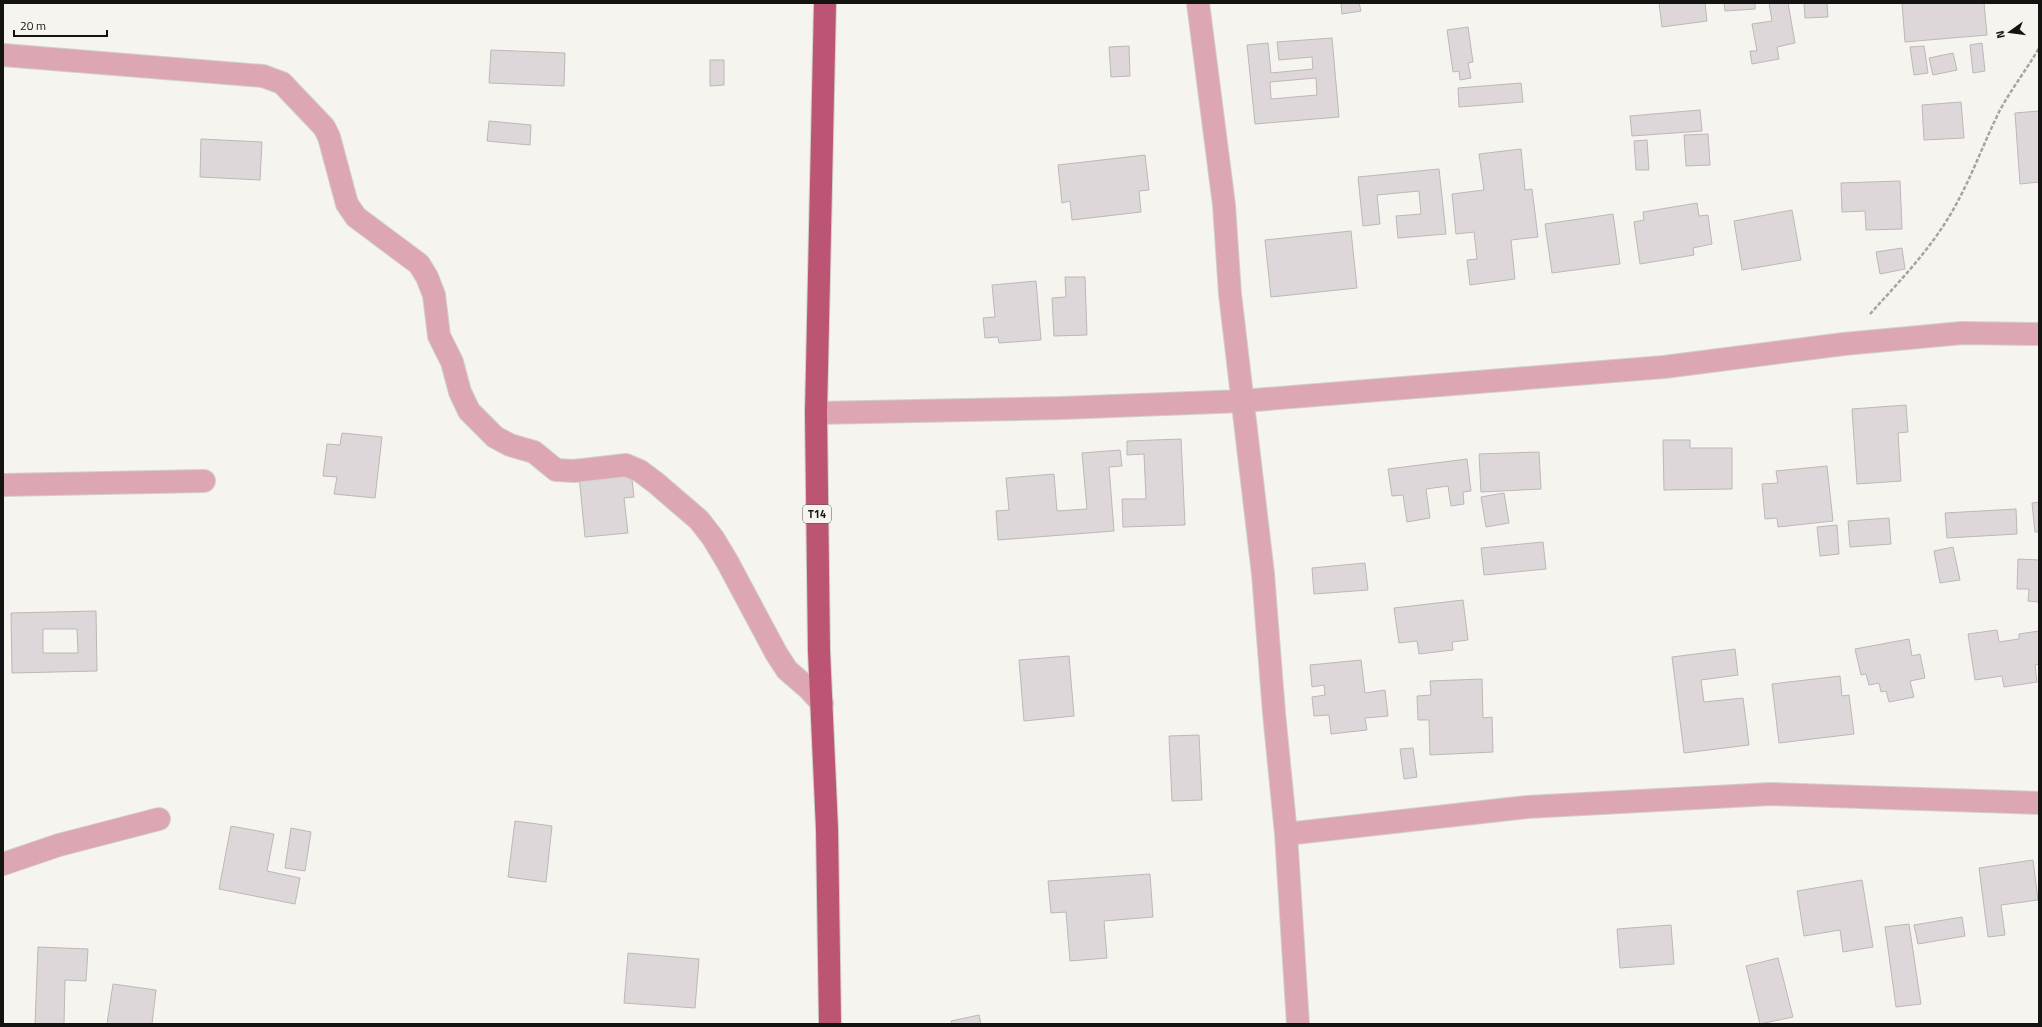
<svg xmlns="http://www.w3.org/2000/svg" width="2042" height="1027" viewBox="0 0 2042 1027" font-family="'Titillium Web',sans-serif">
<rect width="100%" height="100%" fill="#f5f4ee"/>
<path fill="#ded7d9" stroke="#bdb7b9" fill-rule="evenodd" d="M1341,3H1362H1359L1361,11L1342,14Z
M1659,3H1705L1707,21L1662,27Z
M1724,3H1755V9L1725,11Z
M1769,3H1788L1795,43L1777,47L1779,59L1752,64L1750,51H1757L1752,24L1772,21Z
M1804,3H1827L1828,17L1805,18Z
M1902,3H1984L1987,35L1905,42Z
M1468,27L1473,62L1468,63L1471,78L1460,80L1459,71L1453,72L1447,30Z
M1332,38L1339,117L1255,124L1247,45L1268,43L1271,73L1313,69L1312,57L1279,60L1277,42ZM1316,78L1317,95L1271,99L1270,82Z
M1982,43L1985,71L1973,73L1970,45Z
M1129,46L1130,76L1111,77L1109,47Z
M1924,46L1928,73L1914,75L1910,47Z
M491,50L565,53L564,86L489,83Z
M1953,53L1957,70L1933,75L1929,58Z
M710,60H724V85L710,86Z
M1521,83L1523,102L1459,107L1458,88Z
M1961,102L1964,138L1924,140L1922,105Z
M1700,110L1702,131L1632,136L1630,116Z
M2039,111V182L2020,184L2015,113Z
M489,121L531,125L530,145L487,141Z
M1708,134L1710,165L1686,166L1684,135Z
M201,139L262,142L260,180L200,177Z
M1647,140L1649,170H1636L1634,141Z
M1521,149L1525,190L1532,189L1538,237L1511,240L1515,279L1470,285L1467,260L1477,259L1474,232L1456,234L1452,194L1484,190L1479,154Z
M1145,155L1149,190L1139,191L1141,212L1072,220L1070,201L1062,203L1058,165Z
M1439,169L1446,234L1398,238L1396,216L1421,214L1419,191L1377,195L1380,224L1363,226L1358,177Z
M1900,181L1902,229L1866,230L1865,211L1842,212L1841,183Z
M1697,203L1699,216L1708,215L1712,244L1693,248L1694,255L1640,264L1634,222L1644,220L1643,212Z
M1792,210L1801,260L1742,270L1734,221Z
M1613,214L1620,264L1552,273L1545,224Z
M1351,231L1357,288L1271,297L1265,240Z
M1902,248L1905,269L1880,274L1876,252Z
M1065,277H1085L1087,335L1054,336L1052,298L1066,297Z
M1036,281L1041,340L999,343L998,337L985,338L983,318L995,317L992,285Z
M1906,405L1908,432L1898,433L1901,481L1857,484L1852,409Z
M342,433L382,437L375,498L334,494L337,477L323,476L327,444L340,445Z
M1181,439L1185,525L1123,527L1122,499H1146L1144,454L1127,455V441Z
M1663,440H1690V448H1732V489L1664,490Z
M1120,450L1122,466L1109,467L1114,531L998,540L996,511L1009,510L1006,478L1054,474L1057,511L1087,509L1082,453Z
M1539,452L1541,489L1481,492L1479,454Z
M1467,459L1471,491L1463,492L1464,504L1451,506L1448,486L1426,489L1430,518L1407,522L1403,495L1392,496L1388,469Z
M1827,466L1833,521L1778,527L1777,518L1765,519L1762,484L1778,483L1776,471Z
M631,471L634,497L624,498L628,533L585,537L579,476Z
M1504,493L1509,523L1486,527L1481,497Z
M2039,502V532H2035L2032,503Z
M2016,509L2017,534L1947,538L1945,513Z
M1889,518L1891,544L1850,547L1848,521Z
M1837,525L1839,554L1820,556L1817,527Z
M1543,542L1546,569L1484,575L1481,548Z
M1953,547L1960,580L1940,583L1934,551Z
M2018,559L2039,560V602L2028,601L2029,589H2017Z
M1365,563L1368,590L1314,594L1312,568Z
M1463,600L1468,640L1452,642L1453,650L1419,654L1417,641L1399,643L1394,608Z
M96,611L97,671L12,673L11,613ZM43,629H77L78,653H43Z
M1997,630L1999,642L2019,639V634L2039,631V664L2035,665L2037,682L2004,687L2002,676L1975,680L1968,634Z
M1909,639L1912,656L1920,654L1925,678L1910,681L1914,697L1889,702L1886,691L1881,692L1879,683L1869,685L1866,674L1861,675L1855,649Z
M1735,649L1738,675L1701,680L1704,702L1743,698L1749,745L1684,753L1672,657Z
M1069,656L1074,716L1024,721L1019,660Z
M1361,660L1365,693L1385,690L1388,716L1365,718L1367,730L1331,734L1329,715L1314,716L1312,697L1325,695L1324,685L1312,687L1310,665Z
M1840,676L1842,696L1849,695L1854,734L1779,743L1772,684Z
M1482,679L1483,718L1492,717L1493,752L1430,755L1429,720H1418L1417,696L1431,695L1430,681Z
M1199,735L1202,800L1172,801L1169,736Z
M1413,748L1417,777L1404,779L1400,749Z
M515,821L552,826L546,882L508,877Z
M231,826L274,834L267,871L300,878L295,904L219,889Z
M291,828L311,832L305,871L285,868Z
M2033,860L2038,900L2001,905L2005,935L1988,937L1979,868Z
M1150,874L1153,917L1104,921L1107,958L1070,961L1066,912L1051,913L1048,881Z
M1862,880L1873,947L1843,952L1840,930L1804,936L1797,891Z
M1962,917L1965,936L1918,944L1914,925Z
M1909,924L1921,1004L1896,1007L1885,927Z
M1671,925L1674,964L1620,968L1617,929Z
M38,947L88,949L86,981L65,980L64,1024H35Z
M628,953L699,959L695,1008L624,1003Z
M1778,958L1793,1017L1760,1024L1746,966Z
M113,984L156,990L152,1024H107Z
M979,1015L981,1024H952L951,1021Z"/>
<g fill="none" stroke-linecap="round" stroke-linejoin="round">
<defs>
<path id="minor" d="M1198,3L1224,205L1230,294L1263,574L1274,713L1286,834L1298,1024
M3,55L263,76L282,83L324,127L329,137L347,204L356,217L419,264L427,277L434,295L439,336L452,362L460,392L469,411L495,437L510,445L534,452L556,470L574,471L626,465L640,471L656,483L699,520L713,538L728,563L776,653L787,670L809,689L822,703
M816,413L1062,408L1243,401L1664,367L1844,344L1962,333L2039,334
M3,485L204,481
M1286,834L1527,807L1771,794L2039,803
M3,864L59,845L159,819"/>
<path id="trunk" d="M825,3L816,413L819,651L827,829L830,1024"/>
</defs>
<use href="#minor" stroke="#d1d0cb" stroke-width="24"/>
<use href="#trunk" stroke="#d1d0cb" stroke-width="24"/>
<path stroke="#a5a4a0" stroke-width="2.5" stroke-dasharray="4 2" stroke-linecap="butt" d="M1870,314C1897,284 1926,254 1947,220C1969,185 1982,146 2000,110C2012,88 2027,69 2039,48"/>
<use href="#minor" stroke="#dda6b3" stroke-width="22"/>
<use href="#trunk" stroke="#bc5474" stroke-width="22"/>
</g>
<g text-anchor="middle" stroke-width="3" stroke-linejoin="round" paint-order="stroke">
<rect fill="#f5f4ee" stroke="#575653" stroke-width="1" x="803" y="505" width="28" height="18" rx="3"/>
<g font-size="11" font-weight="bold" fill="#131311">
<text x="817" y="518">T14</text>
</g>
</g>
<rect width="2042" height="1027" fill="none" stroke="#131311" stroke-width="8"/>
<g transform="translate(2010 32) rotate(256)" stroke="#f5f4ee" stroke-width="3" paint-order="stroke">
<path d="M0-3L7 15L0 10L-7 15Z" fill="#131311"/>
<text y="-6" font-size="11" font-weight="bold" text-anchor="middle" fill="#131311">N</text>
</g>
<path d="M14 30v6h93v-6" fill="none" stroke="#131311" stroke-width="2"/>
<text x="20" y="30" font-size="12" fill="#131311" stroke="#f5f4ee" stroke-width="3" paint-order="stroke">20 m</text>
</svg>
